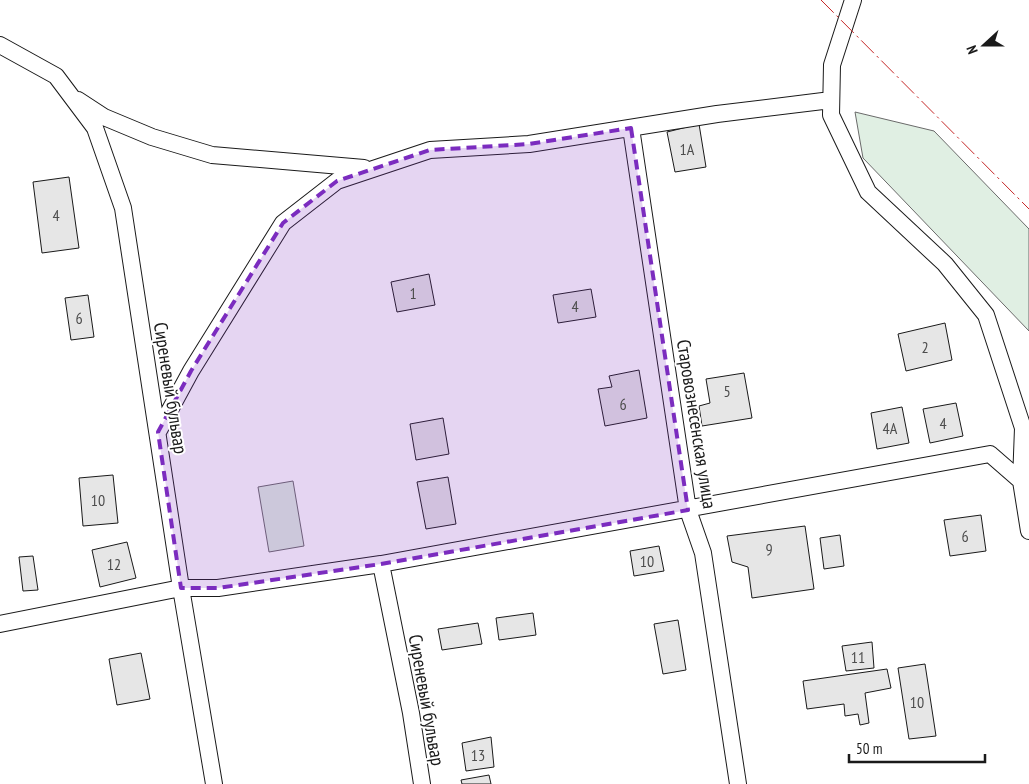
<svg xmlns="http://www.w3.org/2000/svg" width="1029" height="784" viewBox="0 0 1029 784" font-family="'PT Sans Narrow',sans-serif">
<rect width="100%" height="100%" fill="#fff"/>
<path fill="#e0efe3" stroke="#6a6a6a" d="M855,112L934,131L1029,229V331L863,158Z
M293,481L304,546L269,552L258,487Z"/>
<path fill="#e6e6e6" stroke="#1a1a1a" d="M699,124L706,167L675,172L667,132Z
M69,177L79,248L42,253L33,182Z
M429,274L435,305L397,312L391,282Z
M591,289L596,317L558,323L553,295Z
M88,295L94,337L71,340L65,298Z
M945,323L952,360L906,371L898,334Z
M639,370L647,418L605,426L598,389L612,387L609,376Z
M744,373L752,418L702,426L699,406L710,403L706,379Z
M956,403L963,436L930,443L923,409Z
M902,407L909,443L877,449L871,413Z
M443,418L449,454L416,460L410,424Z
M113,475L118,523L83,526L79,478Z
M448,477L456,524L426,529L417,482Z
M981,515L986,551L950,556L944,520Z
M805,526L814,589L752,598L748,567L732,562L727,536Z
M840,535L844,566L824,569L820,538Z
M127,542L136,578L100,587L92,550Z
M659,546L664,571L634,576L630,551Z
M33,556L38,590L23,591L19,557Z
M533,613L536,635L499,640L496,618Z
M678,620L686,670L663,674L654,624Z
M478,623L482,644L442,650L438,629Z
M872,642L874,668L846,671L842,646Z
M141,653L150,699L117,705L109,659Z
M925,664L936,736L909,739L898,668Z
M887,669L891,688L865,693L869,723L860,725L858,714L845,716L844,704L807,709L803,681Z
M491,737L494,767L466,771L462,743Z
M489,775L491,784H462L461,780Z"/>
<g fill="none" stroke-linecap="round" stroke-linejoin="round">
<defs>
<path id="minor" d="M853,0L832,65L831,115L868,192L945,264L986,315L1023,428L1021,481L1029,531
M0,45L56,76L95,128L123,208L181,588L214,784
M78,100L104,117L152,137L212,155L364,168
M631,128L688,510L703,553L738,784
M158,432L191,371L283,223L337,181L430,150L529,144L717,114L831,100
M381,564L411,713L422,784
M0,624L181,588H218L381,564L990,454L1021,481"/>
</defs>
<use href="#minor" stroke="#1a1a1a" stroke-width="18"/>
<use href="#minor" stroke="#fff" stroke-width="16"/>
<path stroke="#c62828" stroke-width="1" stroke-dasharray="18 4 2.5 4" stroke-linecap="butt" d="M821,0L1029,209"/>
</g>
<path fill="#7b2cbf" fill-opacity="0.2" stroke="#7b2cbf" stroke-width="4" stroke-dasharray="10 6" stroke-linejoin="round" d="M631,128L688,510L381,564L218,588H181L158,432L191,371L283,223L337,181L430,150L529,144Z"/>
<g text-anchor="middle" stroke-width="4" stroke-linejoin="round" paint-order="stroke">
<g font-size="16" fill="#4d4d4d">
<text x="687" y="155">1А</text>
<text x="56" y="221">4</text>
<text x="413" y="299">1</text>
<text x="575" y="312">4</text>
<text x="79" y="324">6</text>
<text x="925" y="353">2</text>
<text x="727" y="397">5</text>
<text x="623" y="410">6</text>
<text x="943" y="429">4</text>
<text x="890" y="434">4А</text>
<text x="98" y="506">10</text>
<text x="965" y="542">6</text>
<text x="769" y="555">9</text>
<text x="647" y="567">10</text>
<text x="114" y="570">12</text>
<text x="858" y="663">11</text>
<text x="917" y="708">10</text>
<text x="478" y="761">13</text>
</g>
<g font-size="19" fill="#1a1a1a" stroke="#fff">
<text transform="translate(171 388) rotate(81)" y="7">Сиреневый бульвар</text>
<text transform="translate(697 424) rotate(81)" y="7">Старовознесенская улица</text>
<text transform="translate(427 700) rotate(80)" y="7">Сиреневый бульвар</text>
</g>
</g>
<g transform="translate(984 45) rotate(249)" stroke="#ffffff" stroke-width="4" paint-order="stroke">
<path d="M0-4L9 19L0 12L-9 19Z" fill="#1a1a1a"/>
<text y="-8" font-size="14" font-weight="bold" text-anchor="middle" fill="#1a1a1a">N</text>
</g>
<path d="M849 754v8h136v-8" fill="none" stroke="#1a1a1a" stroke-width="2.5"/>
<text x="856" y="754" font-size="15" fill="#1a1a1a" stroke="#ffffff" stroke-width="4" paint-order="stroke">50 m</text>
</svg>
